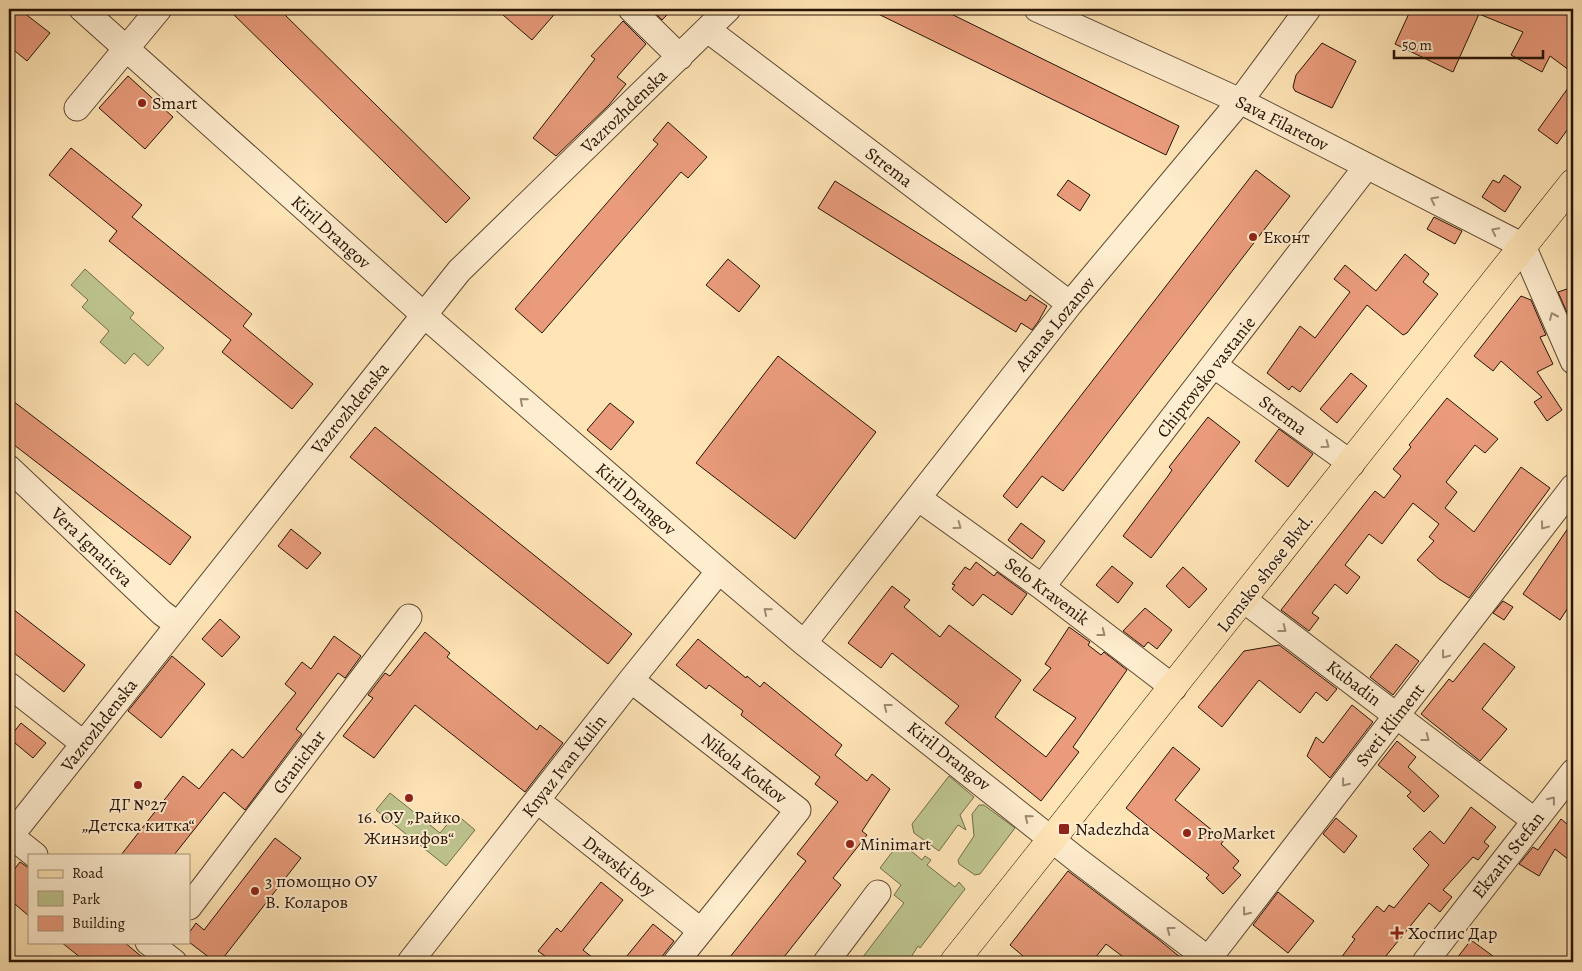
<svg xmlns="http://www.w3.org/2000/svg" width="1582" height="971" viewBox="0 0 1582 971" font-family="Alegreya,serif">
<rect width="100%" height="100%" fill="#ffe4b5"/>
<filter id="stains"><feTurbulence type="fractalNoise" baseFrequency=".004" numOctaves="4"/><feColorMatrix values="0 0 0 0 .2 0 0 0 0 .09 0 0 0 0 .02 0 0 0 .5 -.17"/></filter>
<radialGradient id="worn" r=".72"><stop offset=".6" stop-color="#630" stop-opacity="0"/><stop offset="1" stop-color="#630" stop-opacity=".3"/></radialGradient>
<path fill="#bec58f" stroke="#726c4a" d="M85,269L134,313L130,318L164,348L148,366L134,353L125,364L100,342L109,331L82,307L88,300L71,285Z
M949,776L974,797L960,815L966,830L958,825L939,851L914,833L912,824Z
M390,793L440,833L456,814L475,830L446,866L376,810Z
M979,805H984L1015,828L980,874L975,875L959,864L958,860L974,836L972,814Z
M908,842L913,846L911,851L922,860L925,856L931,860L927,865L955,887L959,882L965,889L920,948L918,946L908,962H859L904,903L894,895L901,885L880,868L899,843Z"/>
<path fill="#e99b7b" stroke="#261305" d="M9,9H19L50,33L27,61L9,46Z
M228,9H279L470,198L446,223Z
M496,9H559L532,40Z
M651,9H673L662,20Z
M868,9H941L1179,126L1166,155Z
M1411,9H1566L1573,12V73L1550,56L1542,72L1511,55L1523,32L1479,14L1453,72L1395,44Z
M623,21L646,44L617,77L626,84L609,105L556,156L533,138L595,59L591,56Z
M1322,43L1356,61L1332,108L1295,91L1293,87L1296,75Z
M128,76L173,117L145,149L99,108Z
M1573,81V122L1557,144L1538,130Z
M668,122L707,157L688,178L681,172L542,333L515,309L658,144L653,140Z
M71,148L142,205L132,217L252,314L243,326L313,384L292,409L222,352L231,340L109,241L117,231L49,175Z
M1256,170L1290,196L1063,491L1042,476L1017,508L1003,496Z
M1504,175L1521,187L1505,212L1482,197L1493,180L1499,183Z
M1068,180L1090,195L1080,211L1057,195Z
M835,181L1026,301L1030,295L1047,306L1038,322L1032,330L1021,323L1016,332L818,208Z
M1434,217L1462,231L1455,244L1427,229Z
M1405,254L1429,274L1423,282L1438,294L1407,333L1403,335L1367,305L1300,392L1292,386L1289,390L1267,373L1300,326L1315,338L1350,292L1334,279L1345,265L1376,291Z
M728,259L760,286L739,312L706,285Z
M1573,287V326L1558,292Z
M1521,296L1531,300L1546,335L1540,337L1553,364L1537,372L1562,410L1547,421L1534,402L1542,397L1501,361L1493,371L1474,356Z
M778,356L876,432L795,539L696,463Z
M1351,373L1367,386L1337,423L1320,409Z
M9,398L191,537L170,565L9,441Z
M1447,398L1498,439L1485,453L1475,445L1446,482L1457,492L1445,508L1474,532L1521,467L1550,488L1469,598L1439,579L1417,560L1434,541L1429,537L1439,524L1413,503L1382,544L1369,534L1345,565L1360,577L1347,594L1335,584L1312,613L1319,618L1309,631L1281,610L1370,497L1375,491L1384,498L1401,476L1393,469L1411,447L1409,445Z
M610,403L634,422L611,450L587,430Z
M1208,417L1240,442L1151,558L1123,536L1168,476L1172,470L1169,467Z
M375,427L632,634L608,664L350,457Z
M1279,429L1313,454L1288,487L1255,461Z
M1573,521V600L1560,620L1523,594Z
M1021,523L1045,541L1032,559L1008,540Z
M291,529L321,553L307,569L278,546Z
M976,562L994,576L997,572L1027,594L1012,615L983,594L973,606L952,589L955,585L952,584L965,567L970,570Z
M1112,566L1133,583L1118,603L1096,585Z
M1183,567L1207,589L1189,608L1166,586Z
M892,586L910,600L904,607L940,637L949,625L1021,680L995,717L1046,757L1076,718L1033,690L1051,668L1045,664L1069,627L1090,642L1088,645L1101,655L1104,652L1127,670L1073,747L1079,752L1041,801L945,723L959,706L892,653L881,668L848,643Z
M1503,601L1513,607L1504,620L1493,613Z
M9,606L85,665L64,692L9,649Z
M1145,608L1172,630L1157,649L1148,642L1144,647L1123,631Z
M220,619L240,637L222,657L202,639Z
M425,632L450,653L447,657L537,730L540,725L563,743L525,792L415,705L374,758L343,736L373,698L368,695L385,673L390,676Z
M334,636L361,656L345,678L338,673L296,729L302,734L245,810L224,792L174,855H121L183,776L199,789L232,749L243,758L296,693L285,684L302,662L311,669Z
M698,639L746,678L747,676L760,687L764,682L842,745L835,755L867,781L872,774L890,789L862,831L867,835L833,878L841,885L780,962H726L806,861L797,854L838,802L815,784L820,777L741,715L743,711L709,685L706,689L676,665Z
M1484,643L1515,667L1482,709L1507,729L1480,761L1421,714L1449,679L1453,682Z
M1396,644L1419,661L1393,695L1370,677Z
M1279,645L1337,689L1327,701L1316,692L1300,713L1259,680L1222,727L1198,707L1244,651Z
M172,656L205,684L161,738L128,711Z
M1352,705L1373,722L1330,778L1307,756L1316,737L1323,743Z
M21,723L46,743L33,758L9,738Z
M1397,741L1416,757L1408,767L1439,796L1424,812L1407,796L1411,792L1378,765Z
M1173,747L1200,769L1175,800L1224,840L1221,844L1239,861L1233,868L1241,875L1223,894L1206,878L1209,875L1126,808Z
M1471,807L1496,827L1484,842L1489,846L1478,860L1473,857L1443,890L1452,897L1440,912L1429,903L1381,962H1338L1355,939L1352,937L1377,906L1384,912L1389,905L1394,908L1429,865L1413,849L1430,831L1444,844Z
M1336,818L1357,836L1344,853L1323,834Z
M1561,819L1573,829V863L1555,849L1539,876L1519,864L1533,847L1538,850Z
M275,838L301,858L220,962H215L189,942V933L196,923L204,930Z
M20,862L29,868V916L9,899V876Z
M1068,871L1158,939L1186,962H1130L1106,944L1092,962H1030L1010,945Z
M601,882L623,900L583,950L598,962H553L538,951L557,928L561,932Z
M1278,892L1314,921L1288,953L1253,925Z
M653,924L674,941L664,954L658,962H622Z
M1471,940L1501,962H1454Z
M61,942H124L148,962H86Z"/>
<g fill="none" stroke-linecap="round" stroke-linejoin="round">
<defs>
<path id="minor" d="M82,9L424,315L719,571L804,643L1080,862L1212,962
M631,9L680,57
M1037,9L1240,101L1523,246L1573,361
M708,30L1070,304
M77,108L159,9
M1215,366L1352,464
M9,468L162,613L177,624
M918,498L1042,587L1174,688
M1042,587L1367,166
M1244,600L1535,821
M804,643L1070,304L1240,101L1308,9
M631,680L798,810L676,962
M9,685L84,744
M538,801L701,931
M11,836L35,855
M9,838L459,271L728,9
M189,907L409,617
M148,942L174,962
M410,962L631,680L719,571
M826,962L878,893
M1206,962L1573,487
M1425,962L1573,772"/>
<path id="major" d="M954,962L1573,183"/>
</defs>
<use href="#minor" stroke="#5c4731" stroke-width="27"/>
<use href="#major" stroke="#261305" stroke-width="29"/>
<use href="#minor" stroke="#ffedcf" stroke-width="25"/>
<use href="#major" stroke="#ffe4b5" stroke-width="28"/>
</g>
<defs><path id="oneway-chevron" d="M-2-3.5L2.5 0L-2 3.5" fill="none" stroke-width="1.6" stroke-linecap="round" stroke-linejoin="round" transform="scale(1.25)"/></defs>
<g stroke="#9d8b74">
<use href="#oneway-chevron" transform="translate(1434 200) rotate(-153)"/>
<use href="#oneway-chevron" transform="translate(1495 231) rotate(-153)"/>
<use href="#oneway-chevron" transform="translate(1553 316) rotate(-114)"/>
<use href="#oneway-chevron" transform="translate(523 401) rotate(-139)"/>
<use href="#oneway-chevron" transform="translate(1326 445) rotate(36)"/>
<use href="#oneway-chevron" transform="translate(958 526) rotate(36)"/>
<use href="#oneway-chevron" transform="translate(1544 526) rotate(127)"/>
<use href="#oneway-chevron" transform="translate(767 611) rotate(-140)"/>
<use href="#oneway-chevron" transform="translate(1283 629) rotate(37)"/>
<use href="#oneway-chevron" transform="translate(1102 633) rotate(38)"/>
<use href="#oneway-chevron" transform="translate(1445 655) rotate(127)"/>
<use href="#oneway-chevron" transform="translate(887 707) rotate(-142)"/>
<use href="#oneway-chevron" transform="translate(1426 738) rotate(38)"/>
<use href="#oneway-chevron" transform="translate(1345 783) rotate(128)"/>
<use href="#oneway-chevron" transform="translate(1552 800) rotate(-52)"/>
<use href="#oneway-chevron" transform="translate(1028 818) rotate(-141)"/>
<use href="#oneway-chevron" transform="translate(1246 912) rotate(128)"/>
<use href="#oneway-chevron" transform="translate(1170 930) rotate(-143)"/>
</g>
<g fill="#8f2418" stroke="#ffedcf" stroke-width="2">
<circle cx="142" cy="103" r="5"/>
<circle cx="1253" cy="237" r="5"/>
<circle cx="138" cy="785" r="5"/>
<circle cx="409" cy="798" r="5"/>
<rect x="1058" y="823" width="12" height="12" rx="2.5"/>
<circle cx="1187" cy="833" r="5"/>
<circle cx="850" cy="844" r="5"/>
<circle cx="255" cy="891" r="5"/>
<path d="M1394.5 925.5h5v5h5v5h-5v5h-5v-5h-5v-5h5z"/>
</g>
<g text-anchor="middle" stroke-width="4" stroke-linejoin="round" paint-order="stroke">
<g font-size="18" fill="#261305" stroke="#ffedcf" text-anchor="start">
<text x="152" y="109">Smart</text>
<text x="1263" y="243">Еконт</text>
<text x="138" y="810" text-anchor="middle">ДГ №27<tspan x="138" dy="21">„Детска китка“</tspan></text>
<text x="409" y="823" text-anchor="middle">16. ОУ „Райко<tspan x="409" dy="21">Жинзифов“</tspan></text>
<text x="1075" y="835">Nadezhda</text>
<text x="1197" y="839">ProMarket</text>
<text x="860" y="850">Minimart</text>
<text x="265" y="887">3 помощно ОУ<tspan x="265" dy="21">В. Коларов</tspan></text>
<text x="1408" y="939">Хоспис Дар</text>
</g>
<g font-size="18" fill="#261305" stroke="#ffedcf">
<text transform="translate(624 111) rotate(-44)" y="6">Vazrozhdenska</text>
<text transform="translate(1282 123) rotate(27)" y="6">Sava Filaretov</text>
<text transform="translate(889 167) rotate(37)" y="6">Strema</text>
<text transform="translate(331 232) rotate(42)" y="6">Kiril Drangov</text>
<text transform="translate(1055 324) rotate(-51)" y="6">Atanas Lozanov</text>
<text transform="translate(1206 377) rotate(-52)" y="6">Chiprovsko vastanie</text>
<text transform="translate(350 408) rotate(-51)" y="6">Vazrozhdenska</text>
<text transform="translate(1283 415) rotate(36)" y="6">Strema</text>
<text transform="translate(636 499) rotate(41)" y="6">Kiril Drangov</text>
<text transform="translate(92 547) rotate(44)" y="6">Vera Ignatieva</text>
<text transform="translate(1265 573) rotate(-52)" y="6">Lomsko shose Blvd.</text>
<text transform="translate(1047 591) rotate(37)" y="6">Selo Kravenik</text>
<text transform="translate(1354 683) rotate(37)" y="6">Kubadin</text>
<text transform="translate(99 725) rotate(-52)" y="6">Vazrozhdenska</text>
<text transform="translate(1390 725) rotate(-52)" y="6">Sveti Kliment</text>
<text transform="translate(949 756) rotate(38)" y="6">Kiril Drangov</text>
<text transform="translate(299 762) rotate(-53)" y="6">Granichar</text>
<text transform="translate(564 766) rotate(-52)" y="6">Knyaz Ivan Kulin</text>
<text transform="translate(744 768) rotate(38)" y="6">Nikola Kotkov</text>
<text transform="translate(1508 855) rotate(-52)" y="6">Ekzarh Stefan</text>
<text transform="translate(619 866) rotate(38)" y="6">Dravski boy</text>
</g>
</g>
<rect width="1582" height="971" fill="none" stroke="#ffe4b5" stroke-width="30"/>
<rect x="10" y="10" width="1562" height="951" fill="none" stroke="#261305" stroke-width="2.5"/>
<rect x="15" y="15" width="1552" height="941" fill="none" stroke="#261305"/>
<rect x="28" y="854" width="162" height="90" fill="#ffedcf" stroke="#a8967e"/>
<rect x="38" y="870" width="25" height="8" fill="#ffe4b5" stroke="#a8967e"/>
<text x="72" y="878" font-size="15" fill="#261305">Road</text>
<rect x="38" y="891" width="25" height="15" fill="#bec58f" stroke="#a8967e"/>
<text x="72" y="904" font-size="15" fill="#261305">Park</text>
<rect x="38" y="916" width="25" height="15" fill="#e99b7b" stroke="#a8967e"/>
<text x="72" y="928" font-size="15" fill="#261305">Building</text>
<path d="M1394 50v8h149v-8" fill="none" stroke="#261305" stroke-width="2.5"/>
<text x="1402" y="50" font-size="15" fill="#261305" stroke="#ffedcf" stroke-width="4" paint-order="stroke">50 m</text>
<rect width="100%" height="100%" filter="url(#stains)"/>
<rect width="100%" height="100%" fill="url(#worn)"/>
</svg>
